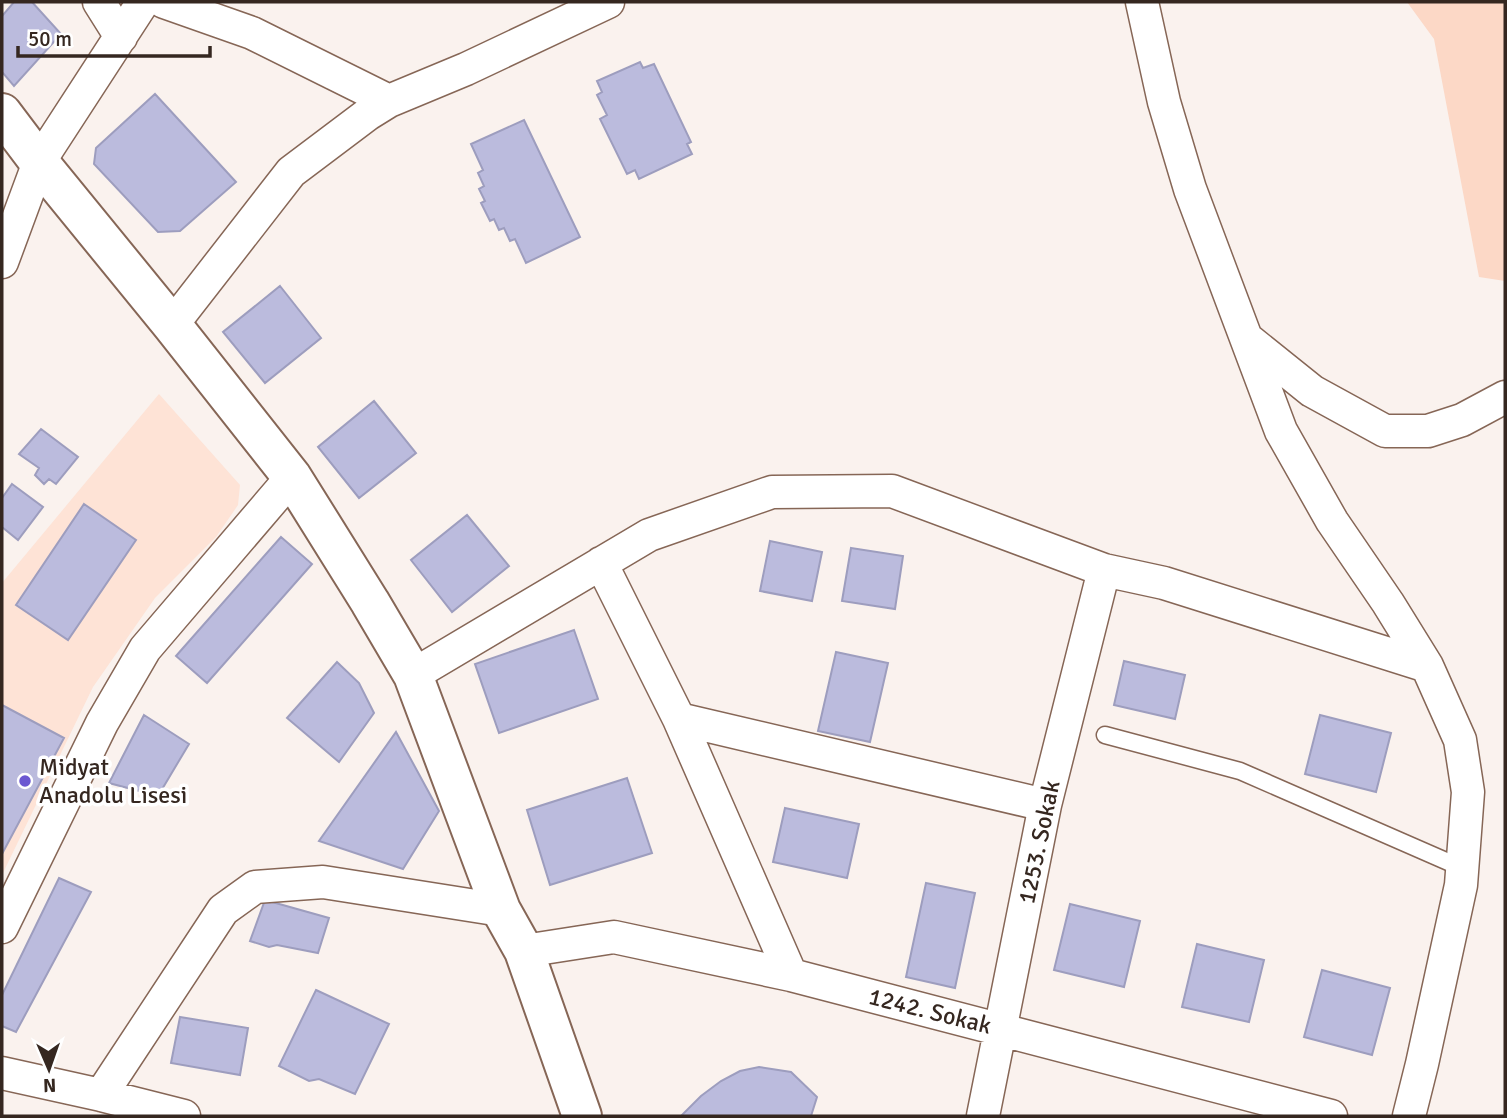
<svg xmlns="http://www.w3.org/2000/svg" width="1507" height="1118" viewBox="0 0 1507 1118" font-family="Signika,sans-serif">
<rect width="100%" height="100%" fill="#faf2ee"/>
<path fill="#fee3d6" d="M159,394L240,485L238,505L216,537L155,598L93,687L2,875V583Z"/>
<path fill="#fcd8c6" d="M1407,2H1505V281L1479,277L1434,39Z"/>
<path fill="#bbd" stroke="#9d9dbe" stroke-width="2" d="M14,2H32L61,34L14,86L2,72V16Z
M640,62L643,68L654,64L691,142L687,144L692,154L639,179L635,170L627,174L600,119L607,115L597,95L602,92L597,81Z
M155,94L236,182L180,231L158,232L94,164L96,148Z
M524,120L580,237L526,263L515,239L510,241L504,228L499,230L494,219L490,221L481,203L485,201L479,189L484,186L478,173L483,170L471,144Z
M280,286L321,338L265,383L223,332Z
M374,401L416,453L359,498L318,447Z
M41,429L78,457L56,484L49,479L44,484L35,475L39,468L19,454Z
M12,484L43,507L18,540L2,527V498Z
M84,504L136,540L68,640L16,605Z
M467,515L509,566L452,612L411,560Z
M281,537L312,564L207,683L176,656Z
M770,541L822,552L812,601L760,591Z
M851,548L903,556L895,609L842,601Z
M574,630L598,699L499,733L475,664Z
M836,652L888,663L870,742L818,731Z
M1124,661L1185,675L1175,719L1114,705Z
M337,662L359,683L374,713L339,762L287,718Z
M2,705L64,738L2,854Z
M144,715L189,744L158,796L109,783Z
M1320,715L1391,733L1376,792L1305,774Z
M396,732L439,811L403,869L319,841Z
M627,778L652,853L550,885L527,810Z
M785,808L859,824L847,878L773,862Z
M59,878L91,892L16,1032L2,1026V995Z
M926,883L975,893L955,988L906,977Z
M265,900L329,918L318,953L277,945L269,947L250,941Z
M1070,904L1140,921L1124,987L1054,970Z
M1197,944L1264,960L1249,1022L1182,1007Z
M1322,970L1390,988L1372,1055L1304,1037Z
M316,990L389,1024L355,1094L319,1079L309,1081L279,1066Z
M180,1017L248,1028L240,1075L171,1063Z
M759,1067L791,1072L817,1097L811,1116H681L701,1096L721,1081L740,1071Z"/>
<g fill="none" stroke-linecap="round" stroke-linejoin="round">
<defs>
<path id="lane" d="M1105,735L1240,771L1462,868"/>
<path id="street" d="M99,2L121,37
M164,2L252,33L389,101
M1142,2L1164,102L1190,189L1281,431L1332,521L1388,603L1427,666L1460,740L1468,792L1461,885L1422,1064L1409,1116
M2,262L39,162L143,2
M172,325L291,172L368,114L389,101L466,69L608,2
M1246,338L1312,391L1385,431H1428L1462,420L1505,397
M601,563L679,719L791,975
M413,675L649,535L772,492L892,491L1104,570L1164,583L1427,666
M679,719L1045,805
M2,927L102,723L145,649L292,477
M524,951L614,937L791,975L1331,1116
M2,1073L101,1095L184,1116
M101,1095L223,910L255,887L323,882L501,910
M983,1116L1045,805L1104,570"/>
<path id="secondary" d="M2,113L39,162L172,325L292,477L370,602L413,675L501,910L524,951L582,1116"/>
</defs>
<use href="#lane" stroke="#866656" stroke-width="19"/>
<use href="#street" stroke="#866656" stroke-width="35"/>
<use href="#secondary" stroke="#866656" stroke-width="42"/>
<use href="#lane" stroke="#fff" stroke-width="16"/>
<use href="#street" stroke="#fff" stroke-width="32"/>
<use href="#secondary" stroke="#fff" stroke-width="38"/>
</g>
<circle fill="#6b57d1" stroke="#fff" stroke-width="2.5" cx="25" cy="781" r="7"/>
<g text-anchor="middle" stroke-width="7" stroke-linejoin="round" paint-order="stroke">
<g font-size="24" fill="#352720" stroke="#fff" text-anchor="start">
<text x="39" y="775">Midyat<tspan x="39" dy="28">Anadolu Lisesi</tspan></text>
</g>
<g font-size="24" fill="#352720" stroke="#fff">
<text transform="translate(1039 842) rotate(-78)" y="8">1253. Sokak</text>
<text transform="translate(930 1011) rotate(14)" y="8">1242. Sokak</text>
</g>
</g>
<rect width="1507" height="1118" fill="none" stroke="#352720" stroke-width="7"/>
<g transform="translate(49 1069) rotate(178)" stroke="#ffffff" stroke-width="5" paint-order="stroke">
<path d="M0-5L12 26L0 18L-12 26Z" fill="#352720"/>
<text y="-10" font-size="19" font-weight="bold" text-anchor="middle" fill="#352720">N</text>
</g>
<path d="M18 46v10h192v-10" fill="none" stroke="#352720" stroke-width="3.5"/>
<text x="28" y="46" font-size="21" fill="#352720" stroke="#ffffff" stroke-width="5" paint-order="stroke">50 m</text>
</svg>
